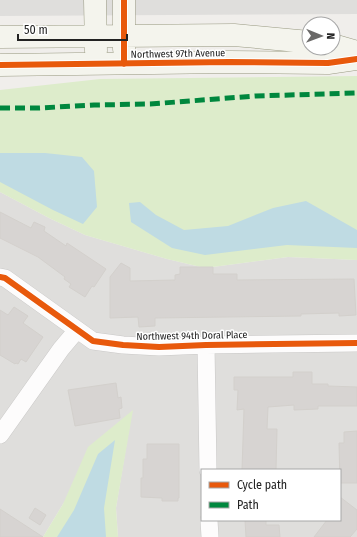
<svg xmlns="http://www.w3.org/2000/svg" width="357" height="537" viewBox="0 0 357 537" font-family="'Fira Sans Condensed',sans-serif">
<rect width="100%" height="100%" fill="#f0eeeb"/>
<path fill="#dfdedc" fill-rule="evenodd" d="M0,0H357V14L0,16Z
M0,192L49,218L85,235L167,259L205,268L288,257L357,260V537H118L116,508L132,411L63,504L43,537H0ZM202,470H340V520H202Z"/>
<path fill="#ddeccb" d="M357,76V260L288,257L205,268L167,259L85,235L49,218L0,192V90L100,79Z
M133,410L116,508L118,537H43L63,504L88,447Z"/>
<path fill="#bfdbe3" d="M0,153H45L82,157L94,171L97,207L83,224L53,210L0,182Z
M306,201L357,230V248L287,245L205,255L172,248L131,222L129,203L140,202L156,215L184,230L228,226L273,208Z
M115,440L104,508L106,537H57L74,510L98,454Z"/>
<path fill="#d7d4d2" stroke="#d3d0cc" d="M0,212L31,228L34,222L45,227L44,231L66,246L67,243L106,269L94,287L92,286L85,297L69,287L71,284L64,279L65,277L38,257L0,238Z
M121,263L130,268V281L175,280V275L180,274V267H213V274H237V280L354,279L356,315L339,316V313L301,314V316L155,318V326L139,327L138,317L110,318V277Z
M14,307L28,316L23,323L43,337L26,362L21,359L18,364L16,363L15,364L0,355V310L8,315Z
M293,372H312V384H328V386L357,387V406H318V409L294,410V405L268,407L267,429H277L276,470H242L244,409L237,410L238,390H234V377H293Z
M116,383L118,398L121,397L122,408L119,409L120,418L75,426L68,390Z
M357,431V483H340L339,443H344V432Z
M147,444H179V498H178V501H162V498L141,497V478H143V459H147Z
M340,497L357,510V529L350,537H314L327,520H340Z
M35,508L46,515L40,525L29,518Z
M0,509L43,537H0Z
M245,520H266V525H279L280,537H246Z"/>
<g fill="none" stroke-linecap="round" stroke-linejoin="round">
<defs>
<path id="street" d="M0,277L5,278L93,341L123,345L159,347L206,345L357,343
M206,345L208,470
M0,435L61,349L77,330
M209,520L210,537"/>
<path id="secondary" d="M95,0L96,51
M124,0V49
M0,37L234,35L309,42
M333,45L357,52
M0,65L229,62L328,63L357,59"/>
</defs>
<use href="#street" stroke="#c9c8c7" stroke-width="18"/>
<use href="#secondary" stroke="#999a82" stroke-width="23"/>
<use href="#street" stroke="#fdfcfc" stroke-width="17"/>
<use href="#secondary" stroke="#f4f4ed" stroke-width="22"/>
<path stroke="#00873e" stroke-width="5" stroke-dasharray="10 5" stroke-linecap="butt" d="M0,108H39L94,105L150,104L256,96L357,93"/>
<defs>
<path id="cycleway" d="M124,0V64
M0,65L229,62L328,63L357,59
M0,277L5,278L93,341L123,345L159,347L206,345L357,343"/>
</defs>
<use href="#cycleway" stroke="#fff" stroke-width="8"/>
<use href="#cycleway" stroke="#e8590c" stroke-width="6"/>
</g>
<g text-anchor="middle" stroke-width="3" stroke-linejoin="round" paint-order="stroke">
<g font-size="10" fill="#222" stroke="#fff">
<text transform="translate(178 53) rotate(-1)" y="4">Northwest 97th Avenue</text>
<text transform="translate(192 335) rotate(-1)" y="4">Northwest 94th Doral Place</text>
</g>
</g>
<rect x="201" y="469" width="140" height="52" fill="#ffffff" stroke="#a7a7a7"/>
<rect x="209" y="482" width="20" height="6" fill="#e8590c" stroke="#a7a7a7"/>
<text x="237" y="489" font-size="12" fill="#222222">Cycle path</text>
<rect x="209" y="502" width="20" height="6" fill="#00873e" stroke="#a7a7a7"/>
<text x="237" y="509" font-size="12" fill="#222222">Path</text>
<g transform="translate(321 36) rotate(91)"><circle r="19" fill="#ffffff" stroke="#a7a7a7"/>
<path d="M0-3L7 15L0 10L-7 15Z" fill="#6a6968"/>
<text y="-6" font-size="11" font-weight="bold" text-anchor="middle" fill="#222222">N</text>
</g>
<path d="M18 34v6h109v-6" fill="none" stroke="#222222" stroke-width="2"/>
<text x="24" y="34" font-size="12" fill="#222222" stroke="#ffffff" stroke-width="3" paint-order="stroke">50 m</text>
</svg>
